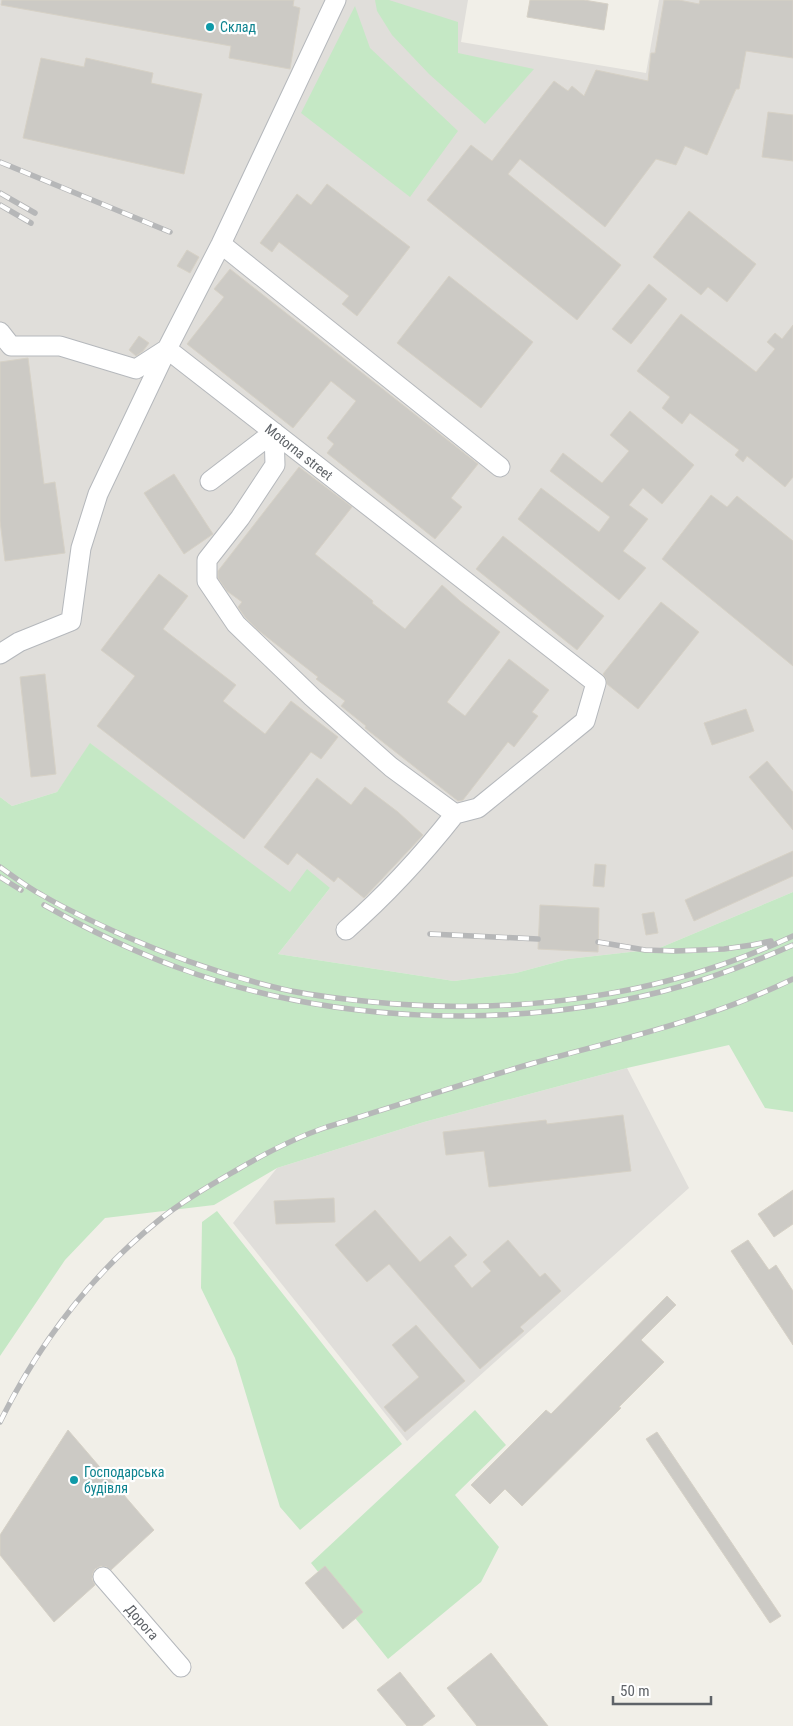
<svg xmlns="http://www.w3.org/2000/svg" width="793" height="1726" viewBox="0 0 793 1726" font-family="'Roboto Condensed',sans-serif">
<rect width="100%" height="100%" fill="#f1efe8"/>
<path fill="#e0deda" d="M0,0H468L461,42L646,73L659,0H793V892L657,949L568,959L516,973L454,981L278,954L330,888L290,893L91,744L57,792L12,806L0,797Z
M627,1068L689,1188L407,1441L233,1223L277,1168L424,1122Z"/>
<path fill="#c5e8c5" d="M375,0H389L458,22V53L534,69L485,124L429,74L392,35L377,11Z
M355,6L370,48L458,131L410,197L301,113Z
M90,743L290,892L307,869L330,888L278,954L454,981L516,973L568,959L657,949L793,892V1112L765,1108L729,1045L627,1068L424,1122L277,1168L214,1205L105,1218L65,1260L0,1356V797L12,806L57,792Z
M217,1211L402,1444L300,1530L280,1507L235,1358L201,1288L202,1222Z
M475,1410L506,1445L455,1495L499,1547L481,1582L388,1659L311,1563Z"/>
<path fill="#cccac5" stroke="#d6d1c6" d="M2,0H294L293,6L300,8L290,69L229,58L231,46L1,5Z
M530,0H584L608,4L604,30L527,17Z
M664,0H679L699,4L700,0H793V58L746,51L739,89H736L707,155L685,146L676,165L656,159L605,227L520,159L508,174L621,265L577,320L427,200L471,145L492,161L554,81L568,91L572,86L584,96L596,70L648,81L651,53H655Z
M41,58L84,67L86,58L153,73L151,83L202,94L184,174L23,138Z
M768,112L793,115V161L762,157Z
M327,184L410,247L357,316L342,304L349,296L279,242L272,252L260,243L297,194L311,205Z
M689,211L756,264L727,302L708,287L701,295L653,257Z
M187,250L199,257L190,273L177,266Z
M230,269L478,464L451,498L462,507L435,539L327,453L334,444L327,438L356,401L331,381L293,428L187,344L224,297L214,289Z
M449,276L533,342L481,408L397,343Z
M649,284L667,299L631,344L612,329Z
M681,314L756,372L775,349L767,342L775,333L782,339L793,325V477L785,487L747,456L743,462L735,455L739,450L690,413L682,424L662,408L670,397L637,371Z
M139,336L149,343L143,351L136,356L129,350Z
M28,358L44,484L55,482L65,553L5,561L0,521V362Z
M630,411L694,465L662,504L643,488L629,505L648,519L623,551L646,568L619,600L518,519L541,488L599,532L610,517L550,471L563,453L602,483L629,451L610,435Z
M299,467L352,507L315,554L373,601L372,603L405,629L442,585L460,601L500,632L447,702L465,716L509,659L549,690L532,712L538,716L514,747L508,742L463,800L458,801L365,728L366,726L341,706L345,701L316,679L318,677L258,630L245,617L238,607L242,602L227,591L218,578V571Z
M174,474L213,534L184,554L144,493Z
M711,495L727,507L737,496L793,541V666L662,559Z
M503,536L604,616L577,650L476,569Z
M159,574L188,596L163,629L236,685L223,701L265,734L291,701L338,737L321,759L311,752L244,839L97,726L135,676L101,650Z
M661,602L699,632L638,709L607,684L606,679L603,674Z
M45,674L56,774L31,777L20,677Z
M746,709L754,731L712,745L704,723Z
M767,761L793,792V830L749,777Z
M317,778L351,805L365,787L398,812L423,835L364,898L338,877L334,882L297,853L288,865L264,847Z
M793,851V876L694,921L685,900Z
M595,864L606,865L604,887L593,886Z
M540,905L599,908L598,952L538,949Z
M654,912L658,933L646,935L642,914Z
M623,1115L631,1171L489,1187L484,1151L446,1155L443,1132L546,1120L547,1124Z
M793,1190V1224L774,1237L758,1214Z
M334,1198L335,1222L276,1224L274,1201Z
M375,1210L420,1262L450,1236L467,1255L454,1266L472,1288L491,1271L483,1262L508,1240L540,1277L545,1273L561,1291L520,1327L524,1331L480,1369L389,1264L367,1282L335,1245Z
M748,1240L769,1270L776,1265L793,1291V1345L731,1251Z
M667,1296L676,1305L641,1340L664,1362L619,1407L621,1408L522,1506L505,1489L490,1504L471,1485L546,1410L551,1414Z
M416,1325L465,1381L405,1432L384,1407L419,1377L392,1345Z
M68,1430L154,1530L111,1570L107,1567L101,1566L95,1569L93,1573L92,1579L95,1585L54,1622L0,1555V1535Z
M657,1432L781,1616L770,1623L646,1439Z
M325,1566L363,1612L343,1629L305,1583Z
M491,1653L548,1726H477L447,1688Z
M400,1672L435,1716L422,1726H407L377,1690Z"/>
<g fill="none" stroke-linecap="round" stroke-linejoin="round">
<defs>
<path id="minor" d="M221,244L500,467
M0,332L11,346H60L136,369L167,349
M167,349L596,683L585,721L478,808L455,814L391,767L312,697L236,624L207,581V560L240,518L275,465L274,432L210,481
M0,654L19,642L71,621L81,548L98,494L167,349L221,244L336,0
M346,930C386,895 422,856 455,814
M103,1577L181,1667"/>
</defs>
<use href="#minor" stroke="#b5b8bc" stroke-width="21"/>
<use href="#minor" stroke="#fff" stroke-width="19"/>
<defs>
<path id="rail" d="M0,162L170,232
M0,193L35,213
M0,205L31,223
M0,867C14,877 27,887 42,895C67,910 94,922 120,934C172,957 227,976 282,989C312,996 343,999 373,1002C516,1016 662,997 793,936
M0,877L21,890
M44,905C87,929 132,951 179,968C328,1023 506,1030 660,992C704,981 752,963 793,945
M430,934L538,939
M598,942L645,950L676,951L724,949L752,945L771,941
M0,1422C38,1345 91,1275 158,1221C181,1202 209,1186 235,1171C264,1154 294,1138 327,1127C396,1106 464,1083 534,1063C621,1039 711,1019 793,979"/>
</defs>
<use href="#rail" stroke="#b6b7b8" stroke-width="5.5"/>
<use href="#rail" stroke="#fff" stroke-width="4" stroke-dasharray="11" stroke-linecap="butt"/>
</g>
<g fill="#0f9aa8" stroke="#fff" stroke-width="2">
<circle cx="210" cy="27" r="5"/>
<circle cx="74" cy="1480" r="5"/>
</g>
<g text-anchor="middle" stroke-width="4.5" stroke-linejoin="round" paint-order="stroke">
<g font-size="14" fill="#0d838f" stroke="#fff" text-anchor="start">
<text x="220" y="32">Склад</text>
<text x="84" y="1477">Господарська<tspan x="84" dy="16">будівля</tspan></text>
</g>
<g font-size="14" fill="#5f6368" stroke="#fff">
<text transform="translate(299 452) rotate(38)" y="5">Motorna street</text>
<text transform="translate(142 1622) rotate(49)" y="5">Дорога</text>
</g>
</g>
<path d="M613 1696v8h98v-8" fill="none" stroke="#5f6368" stroke-width="2.5"/>
<text x="620" y="1696" font-size="15" fill="#5f6368" stroke="#ffffff" stroke-width="4" paint-order="stroke">50 m</text>
</svg>
